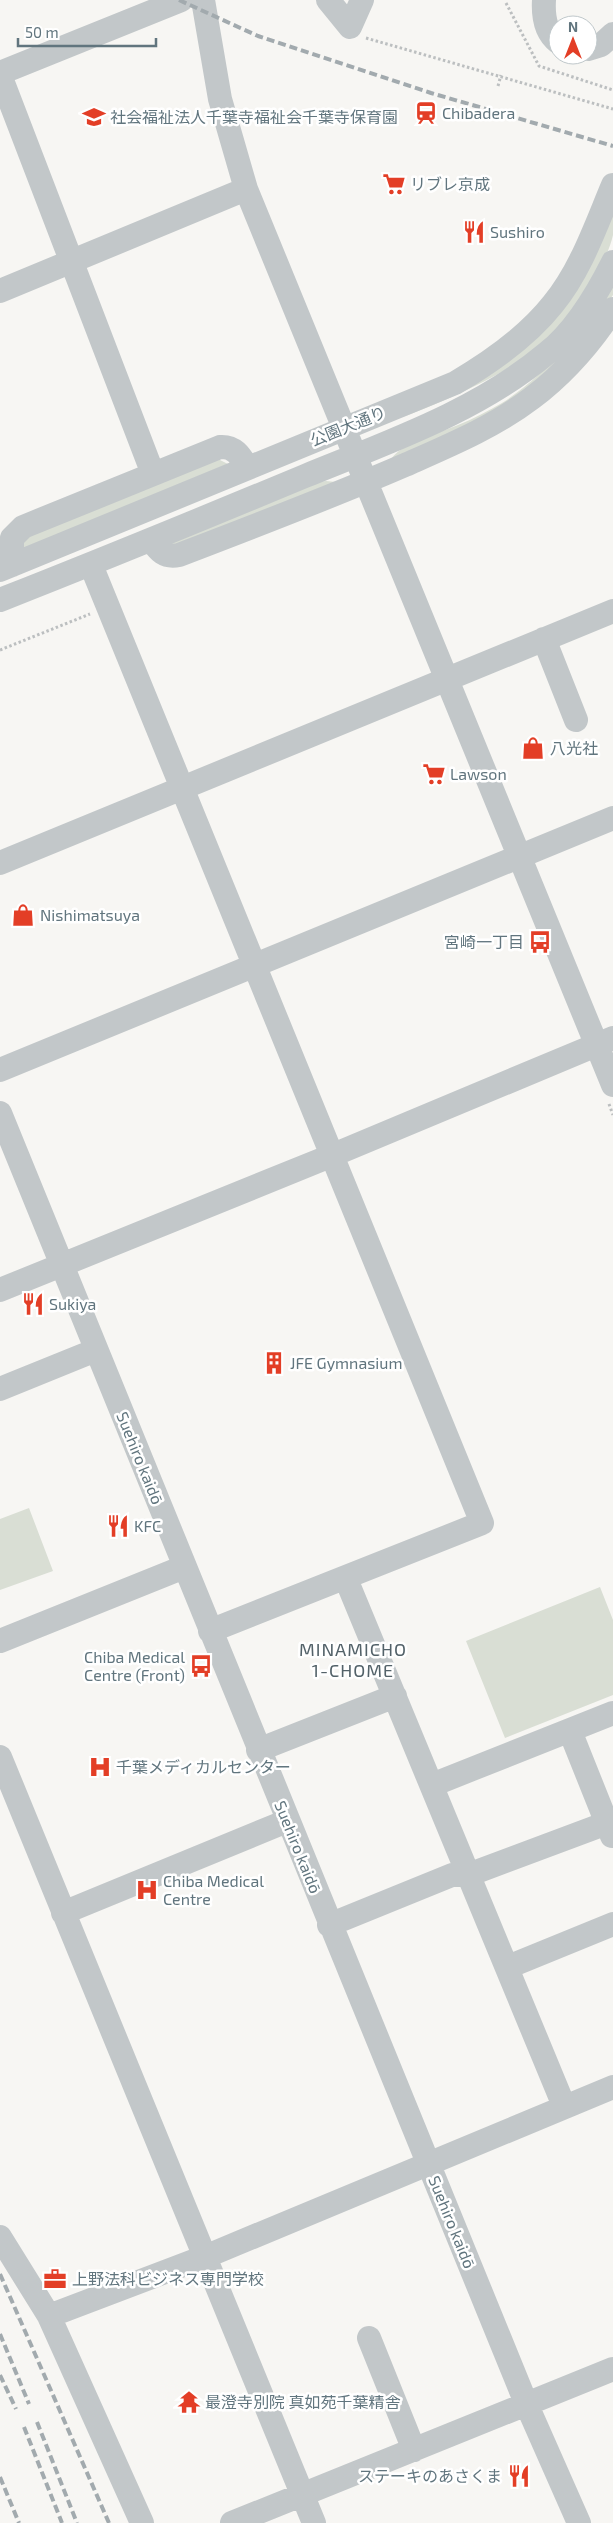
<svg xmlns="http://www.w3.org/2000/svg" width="613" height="2523" viewBox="0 0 613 2523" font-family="'Exo 2','Noto Sans JP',sans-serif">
<rect width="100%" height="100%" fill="#f7f6f3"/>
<path fill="#d9ded4" d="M613,209C613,217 613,227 613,235C609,254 595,277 584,293C570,314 556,336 535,351C495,379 448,400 403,417L497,369Z
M613,283V295L586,336L500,412L388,463C403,440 435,435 458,425C473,419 488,411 502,403C550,373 580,328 613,283Z
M216,458L228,464L22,549L26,535Z
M326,481L336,482L172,551L163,545L316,482Z
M29,1508L53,1571L0,1590V1519Z
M600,1587L613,1620V1695L505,1738L466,1641Z"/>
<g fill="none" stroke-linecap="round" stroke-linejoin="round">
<path stroke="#bcbfc0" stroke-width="3" stroke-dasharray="2.5 2.5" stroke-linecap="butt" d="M506,3L539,66L613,90
M366,38L613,109
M498,86L501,75
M0,650L90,614
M609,1104L613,1115"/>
<path stroke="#c2c7c9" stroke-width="24" d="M203,0L220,99L246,189L613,1085
M328,0L350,27L362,0
M544,0C543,16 545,32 558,42
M588,49L601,45L613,34
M0,73L181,0
M0,75L153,474
M0,291L246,189
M151,540C159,551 164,558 179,555C255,526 331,497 405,465C448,446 494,427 532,398C565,373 591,343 613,309
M12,565V538L23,527L220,447C234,446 240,455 247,467
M91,565L482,1523L210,1631
M0,570L455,383C491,362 527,337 553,304C581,270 596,225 613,185
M0,600C102,560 204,518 305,476C388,442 478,411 547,353C576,330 597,294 613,262
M544,639L576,720
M0,863L613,611
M0,1070L613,818
M0,1113L526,2403L579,2523
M0,1290L333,1155L613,1038
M0,1389L96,1350
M346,1579L564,2106
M0,1641L184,1567
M570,1731L612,1836
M258,1750L395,1696
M0,1757L314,2523
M432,1785L613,1713
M63,1913L287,1821
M329,1925L452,1875H468L607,1823
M508,1967L613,1924
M0,2237L49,2316L142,2523
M49,2316L207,2256L613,2087
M369,2338L414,2450
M232,2523L613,2369"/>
<path stroke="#a2aaae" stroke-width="4" stroke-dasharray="8 4" stroke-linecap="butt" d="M179,0L258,36L431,93L613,146
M0,2274L109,2523
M0,2334L29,2404
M0,2375L16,2409
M37,2422L77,2523
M24,2427L62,2523
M0,2477L19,2523"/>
</g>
<defs>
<symbol id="station-bare" viewBox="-9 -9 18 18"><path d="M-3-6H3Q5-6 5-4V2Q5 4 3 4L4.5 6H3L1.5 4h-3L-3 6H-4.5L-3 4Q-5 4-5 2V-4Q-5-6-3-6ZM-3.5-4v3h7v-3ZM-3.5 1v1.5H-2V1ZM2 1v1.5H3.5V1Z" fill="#e33e26" stroke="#fff" stroke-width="2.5" paint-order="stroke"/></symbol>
<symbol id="school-bare" viewBox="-9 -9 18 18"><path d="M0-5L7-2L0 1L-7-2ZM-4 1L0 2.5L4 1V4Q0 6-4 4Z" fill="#e33e26" stroke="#fff" stroke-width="2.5" paint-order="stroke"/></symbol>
<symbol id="supermarket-bare" viewBox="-9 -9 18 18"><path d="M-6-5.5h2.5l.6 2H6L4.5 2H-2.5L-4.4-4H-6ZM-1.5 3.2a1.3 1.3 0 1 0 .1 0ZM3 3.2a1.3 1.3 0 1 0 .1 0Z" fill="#e33e26" stroke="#fff" stroke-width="2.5" paint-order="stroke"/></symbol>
<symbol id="restaurant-bare" viewBox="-9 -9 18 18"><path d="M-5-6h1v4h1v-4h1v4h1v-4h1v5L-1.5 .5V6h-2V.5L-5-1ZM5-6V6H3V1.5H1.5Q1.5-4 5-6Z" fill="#e33e26" stroke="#fff" stroke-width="2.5" paint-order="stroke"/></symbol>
<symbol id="shop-bare" viewBox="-9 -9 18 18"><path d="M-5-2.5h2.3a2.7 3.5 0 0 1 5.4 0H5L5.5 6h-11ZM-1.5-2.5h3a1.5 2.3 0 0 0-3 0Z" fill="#e33e26" stroke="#fff" stroke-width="2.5" paint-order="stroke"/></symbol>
<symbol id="bus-bare" viewBox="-9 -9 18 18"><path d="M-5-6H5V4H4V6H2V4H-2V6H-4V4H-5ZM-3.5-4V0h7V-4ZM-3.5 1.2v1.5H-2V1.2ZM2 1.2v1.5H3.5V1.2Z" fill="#e33e26" stroke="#fff" stroke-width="2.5" paint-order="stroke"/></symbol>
<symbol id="building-bare" viewBox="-9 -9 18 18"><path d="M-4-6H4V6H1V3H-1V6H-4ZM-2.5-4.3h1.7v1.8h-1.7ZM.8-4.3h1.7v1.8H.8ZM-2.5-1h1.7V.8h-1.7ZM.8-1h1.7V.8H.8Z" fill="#e33e26" stroke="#fff" stroke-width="2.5" paint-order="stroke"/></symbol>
<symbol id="hospital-bare" viewBox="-9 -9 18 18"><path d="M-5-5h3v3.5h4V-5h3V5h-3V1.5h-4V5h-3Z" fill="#e33e26" stroke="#fff" stroke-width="2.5" paint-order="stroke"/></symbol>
<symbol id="office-bare" viewBox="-9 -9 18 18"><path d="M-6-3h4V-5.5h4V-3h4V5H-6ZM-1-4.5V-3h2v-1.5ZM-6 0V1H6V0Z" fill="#e33e26" stroke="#fff" stroke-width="2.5" paint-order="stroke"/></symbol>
<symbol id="temple-bare" viewBox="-9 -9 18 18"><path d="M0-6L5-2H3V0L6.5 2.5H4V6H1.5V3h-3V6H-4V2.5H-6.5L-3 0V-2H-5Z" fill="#e33e26" stroke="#fff" stroke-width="2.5" paint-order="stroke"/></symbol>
</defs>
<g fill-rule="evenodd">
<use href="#station-bare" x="410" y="97" width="32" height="32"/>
<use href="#school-bare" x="78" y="101" width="32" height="32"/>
<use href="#supermarket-bare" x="378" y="168" width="32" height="32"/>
<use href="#restaurant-bare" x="458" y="216" width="32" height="32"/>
<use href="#shop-bare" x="517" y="732" width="32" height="32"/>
<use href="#supermarket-bare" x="418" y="758" width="32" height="32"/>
<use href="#shop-bare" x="7" y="899" width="32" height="32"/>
<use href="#bus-bare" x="524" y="926" width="32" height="32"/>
<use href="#restaurant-bare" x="17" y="1288" width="32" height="32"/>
<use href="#building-bare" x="258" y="1347" width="32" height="32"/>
<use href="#restaurant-bare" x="102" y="1510" width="32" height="32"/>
<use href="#bus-bare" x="185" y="1650" width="32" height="32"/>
<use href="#hospital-bare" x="84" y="1751" width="32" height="32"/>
<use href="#hospital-bare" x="131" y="1874" width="32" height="32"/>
<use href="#office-bare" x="39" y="2263" width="32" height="32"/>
<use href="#temple-bare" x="173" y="2386" width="32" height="32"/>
<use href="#restaurant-bare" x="503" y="2460" width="32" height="32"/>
</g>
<g text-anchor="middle" stroke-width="5" stroke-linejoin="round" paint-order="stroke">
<g font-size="16" fill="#61757e" stroke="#fff" text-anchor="start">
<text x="442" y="119">Chibadera</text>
<text x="110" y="123">社会福祉法人千葉寺福祉会千葉寺保育園</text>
<text x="410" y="190">リブレ京成</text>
<text x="490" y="238">Sushiro</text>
<text x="550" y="754">八光社</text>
<text x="450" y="780">Lawson</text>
<text x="40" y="921">Nishimatsuya</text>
<text x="524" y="948" text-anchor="end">宮崎一丁目</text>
<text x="49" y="1310">Sukiya</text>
<text x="290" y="1369">JFE Gymnasium</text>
<text x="134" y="1532">KFC</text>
<text x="185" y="1663" text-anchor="end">Chiba Medical<tspan x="185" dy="18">Centre (Front)</tspan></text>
<text x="116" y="1773">千葉メディカルセンター</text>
<text x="163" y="1887">Chiba Medical<tspan x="163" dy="18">Centre</tspan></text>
<text x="72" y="2285">上野法科ビジネス専門学校</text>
<text x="205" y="2408">最澄寺別院 真如苑千葉精舎</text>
<text x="502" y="2482" text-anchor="end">ステーキのあさくま</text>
</g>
<g font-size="16" fill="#61757e" stroke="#fff">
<text transform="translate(348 426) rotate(-22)" y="6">公園大通り</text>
<text transform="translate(140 1458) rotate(68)" y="6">Suehiro kaidō</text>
<text transform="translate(298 1847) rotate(68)" y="6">Suehiro kaidō</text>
<text transform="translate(452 2222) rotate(68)" y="6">Suehiro kaidō</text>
</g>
<g font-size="18" letter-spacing="1" fill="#536269" stroke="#fff">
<text x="353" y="1656">MINAMICHO<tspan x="353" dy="21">1-CHOME</tspan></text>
</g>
</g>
<g transform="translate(573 40)"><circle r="24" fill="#ffffff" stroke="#c0c8cb"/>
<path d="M0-4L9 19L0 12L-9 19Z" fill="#e33e26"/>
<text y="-8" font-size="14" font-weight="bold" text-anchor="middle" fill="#61757e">N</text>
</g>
<path d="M18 38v8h138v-8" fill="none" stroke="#61757e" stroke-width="2.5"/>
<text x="25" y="38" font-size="15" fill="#61757e" stroke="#ffffff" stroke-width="4" paint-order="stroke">50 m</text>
</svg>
